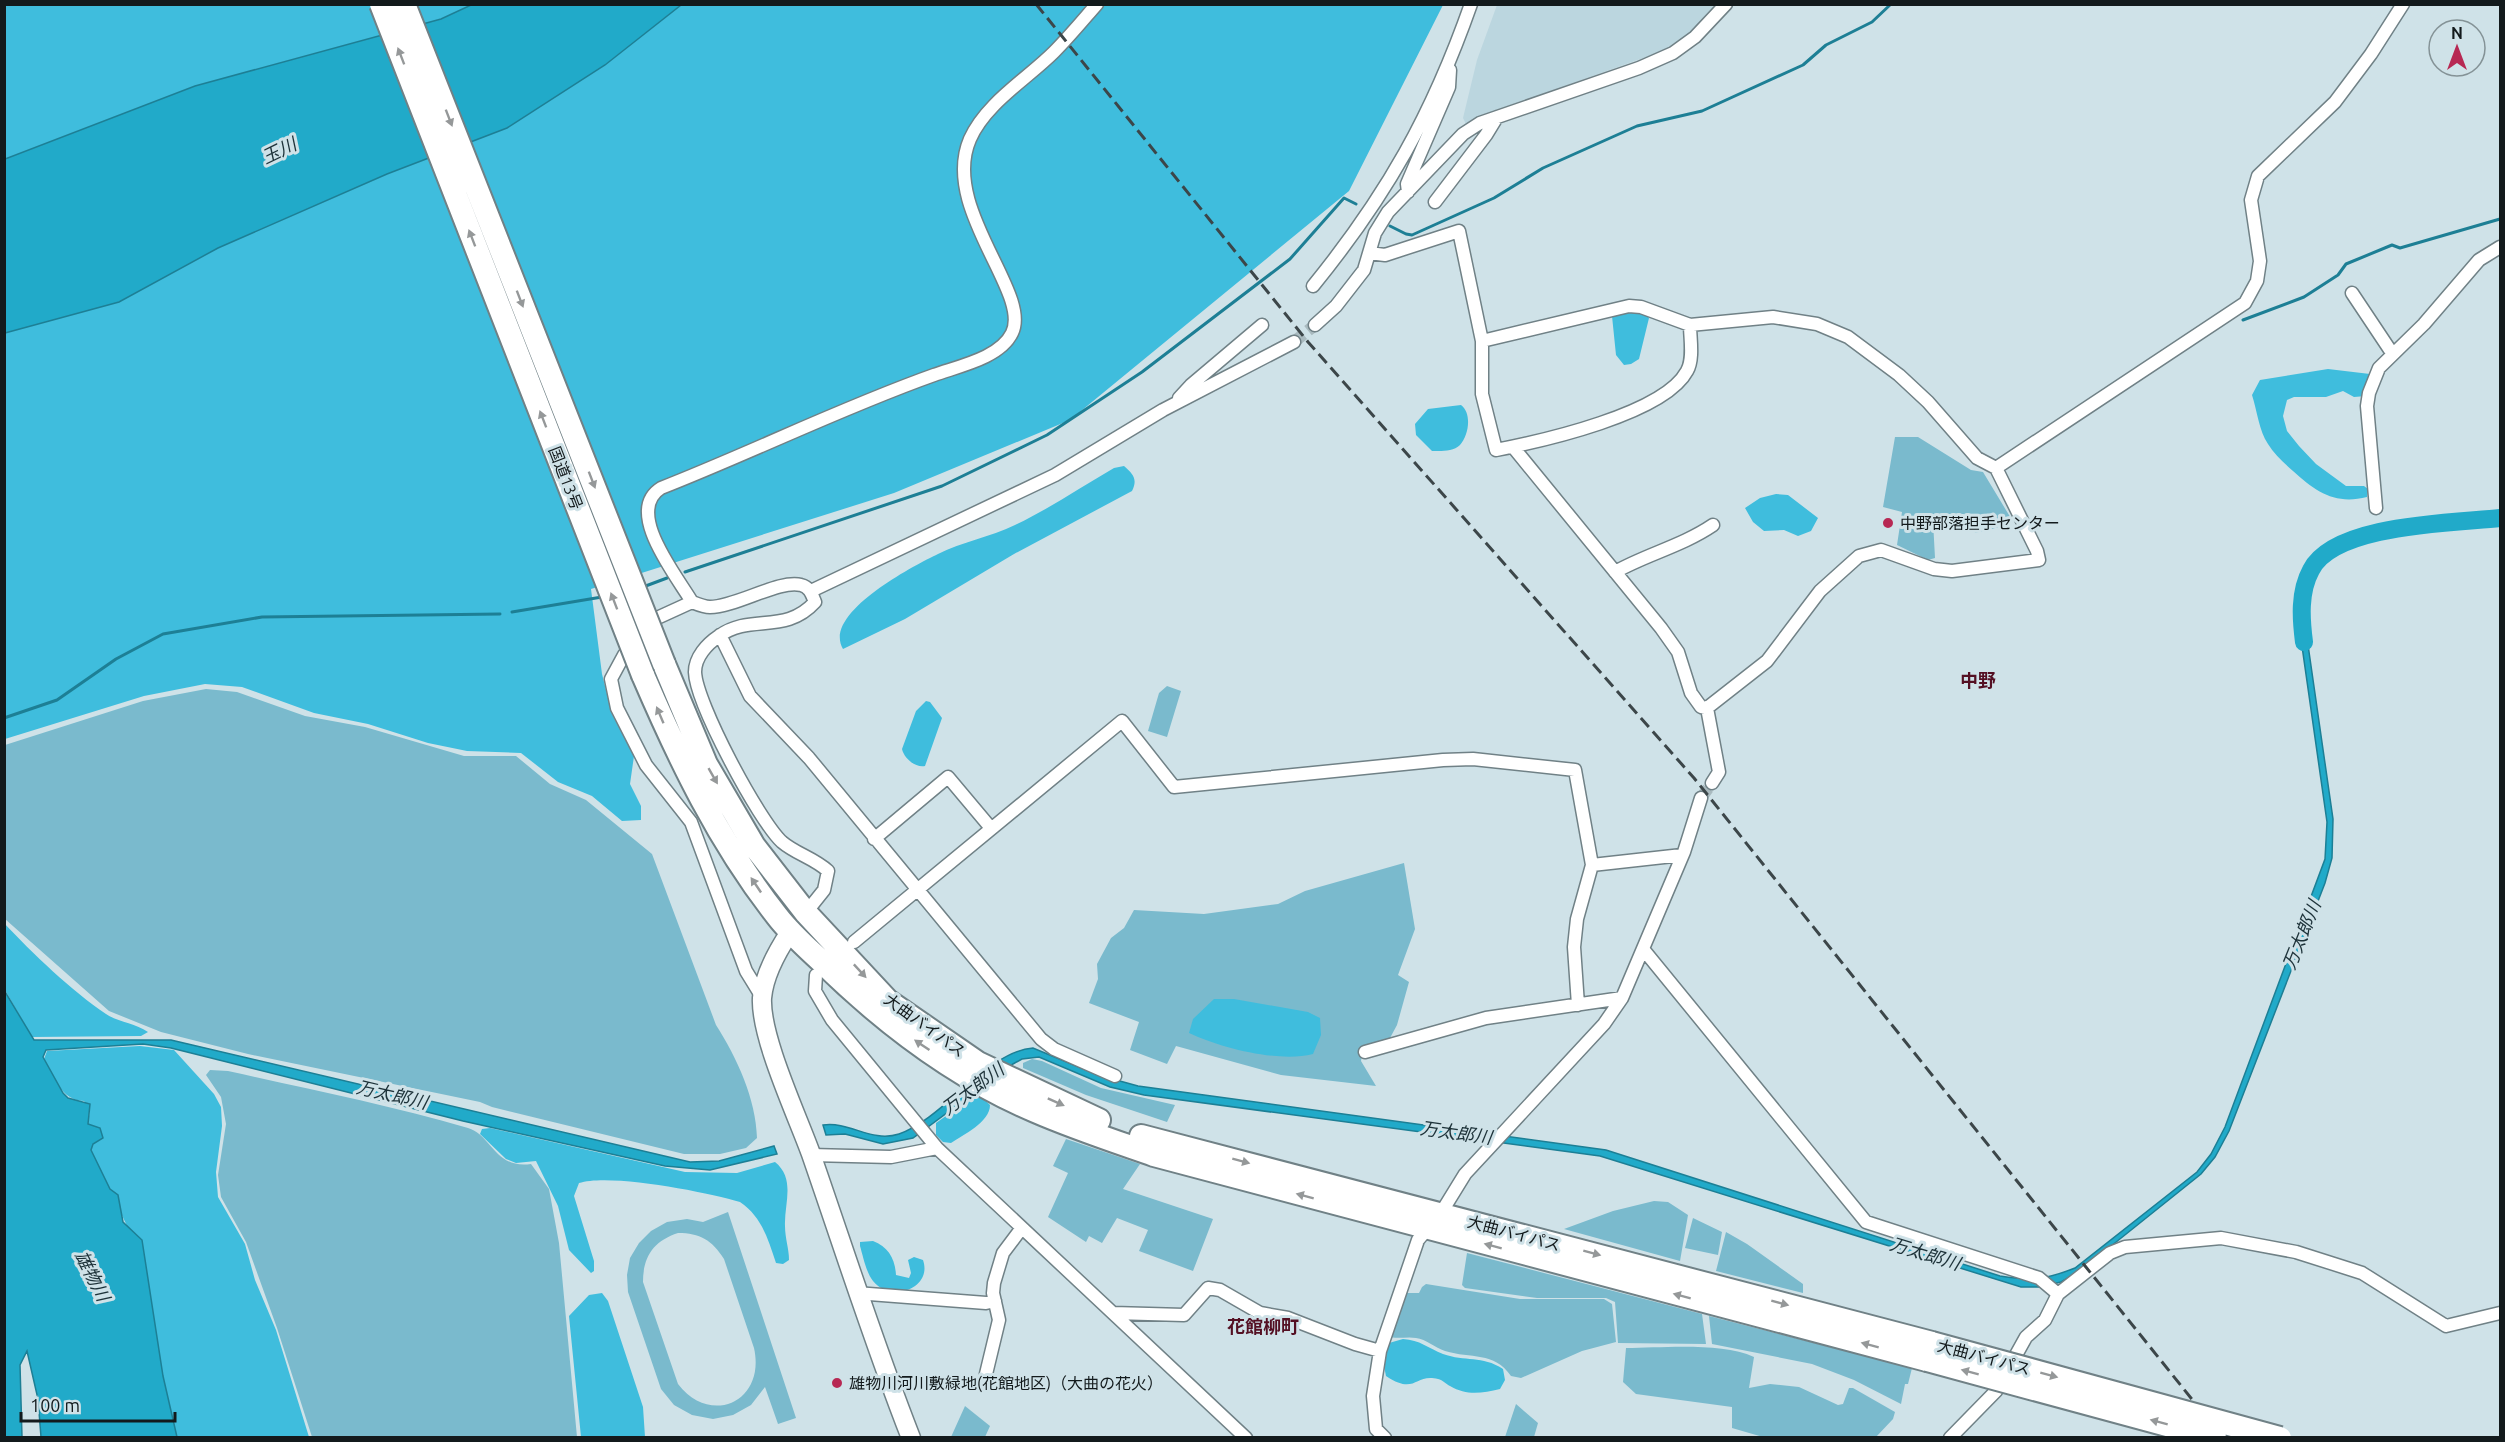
<svg xmlns="http://www.w3.org/2000/svg" width="2505" height="1442" viewBox="0 0 2505 1442" font-family="Ubuntu,'Noto Sans JP',sans-serif">
<rect width="100%" height="100%" fill="#cfe2e8"/>
<path fill="#bbd6df" d="M1497,5H1721L1695,31L1671,48L1486,114L1466,124L1463,118L1477,60Z"/>
<path fill="#7abacd" fill-rule="evenodd" d="M1895,437H1918L1971,470L1983,472L2012,520L1999,527L1975,533L1970,517L1933,521L1935,558L1928,560L1897,545L1902,512L1883,507Z
M1167,686L1181,691L1167,737L1148,731L1159,693Z
M206,689L237,692L305,716L365,727L464,756H516L550,784L586,800L652,854L716,1025C737,1058 756,1099 757,1138L746,1148L720,1154H684L492,1107L480,1102L248,1054L161,1032L109,1011L5,919V745L143,701Z
M1404,863L1415,929L1398,975L1409,982L1397,1025L1390,1038L1363,1049L1361,1061L1376,1086L1281,1075L1176,1046L1167,1064L1130,1050L1139,1022L1089,1003L1098,979L1097,964L1111,938L1124,928L1134,910L1204,914L1278,904L1305,891Z
M1032,1059L1042,1061L1101,1088L1175,1105L1167,1122L1086,1095L1023,1068V1063Z
M210,1070L228,1071C308,1089 389,1105 468,1128C492,1135 494,1169 531,1164L549,1189L559,1243L577,1437H312L277,1328L246,1242L221,1197L218,1175L226,1124L221,1097L206,1075Z
M1066,1139L1140,1164L1123,1189L1213,1219L1193,1271L1139,1251L1148,1230L1117,1218L1102,1243L1089,1236L1086,1242L1048,1217L1068,1173L1053,1166Z
M1654,1201L1668,1202L1688,1215L1680,1261L1564,1229L1613,1211Z
M728,1212L796,1418L778,1424L765,1387L751,1405L733,1415L713,1419L692,1415L674,1405L661,1389L628,1292L627,1275L630,1258L639,1243L651,1231L667,1222L687,1219L703,1222ZM678,1233C700,1233 712,1240 724,1259L754,1348C766,1401 711,1427 678,1384L643,1282C643,1256 654,1241 678,1233Z
M1693,1218L1722,1232L1718,1255L1685,1248Z
M1726,1232L1747,1244L1803,1284V1293L1716,1271Z
M1467,1253L1702,1314L1706,1344L1618,1343L1615,1302L1606,1298H1537L1465,1288L1462,1285Z
M1426,1284L1520,1299H1604L1612,1304L1616,1342L1582,1351L1521,1378L1511,1376C1494,1351 1471,1359 1445,1351C1435,1348 1426,1339 1416,1338C1407,1336 1395,1340 1389,1336L1407,1293H1419L1422,1287Z
M1709,1316L1912,1368L1908,1384H1905L1901,1404L1854,1380L1812,1364L1712,1344Z
M1626,1348C1662,1348 1721,1342 1754,1357L1749,1388L1770,1384L1799,1387L1838,1405L1843,1404L1849,1388H1853L1895,1412L1893,1419L1876,1437H1763L1732,1428V1407L1636,1394L1623,1382Z
M1516,1404L1538,1423L1534,1437H1505Z
M965,1406L990,1426L985,1437H951Z"/>
<path fill="#3fbddd" d="M5,5H471L441,19L195,86L5,159Z
M681,5H1443L1349,191L1070,420L894,493L591,589L602,674L612,714L634,756L630,784L641,806V820L622,821L592,796L558,782L521,753L467,751L428,743L368,724L314,713L242,687L205,684L144,696L5,739V333L119,302L218,248L387,174L507,128L605,65Z
M1642,310L1649,318L1639,359L1631,364L1624,365L1616,355L1612,316L1616,313Z
M2328,369L2370,374L2366,396L2354,397L2343,391L2326,397H2294L2287,400L2283,416L2287,431L2299,446L2316,464L2346,486H2364L2368,489L2367,497C2335,505 2316,492 2293,471C2284,463 2274,454 2268,444C2259,431 2257,410 2252,395L2260,380Z
M1461,405C1472,413 1469,435 1460,445C1453,452 1441,451 1432,451L1416,435L1415,424L1428,409Z
M1124,466C1133,474 1138,479 1132,491L1014,554L905,619L843,649C822,614 911,567 938,554C962,542 990,537 1015,525C1049,509 1081,487 1114,468Z
M1776,494L1788,495L1818,518L1811,531L1798,536L1784,530L1764,531L1753,522L1745,508L1760,498Z
M926,701L930,702L942,718L925,766C915,768 904,758 902,749L916,711Z
M4,923C32,953 72,991 106,1014C118,1022 135,1023 148,1032L141,1036L32,1037L5,990Z
M1214,999H1234L1308,1012L1320,1018L1321,1035L1313,1054C1279,1063 1221,1048 1189,1033L1193,1019Z
M140,1046L174,1050L214,1094L221,1107L222,1126L216,1172L218,1197L245,1244L255,1280L276,1330L309,1437H177L128,1228L91,1150L93,1144L102,1138L88,1124L90,1109L84,1101C60,1100 55,1077 44,1059L47,1051Z
M974,1096L983,1098L990,1105C990,1122 963,1135 951,1143L943,1142L936,1135V1123Z
M490,1128L685,1172L737,1173L775,1162C796,1179 784,1204 785,1226C785,1238 789,1249 789,1260L783,1264L776,1263C768,1239 762,1217 740,1202C707,1192 610,1173 579,1183L574,1196L594,1261V1271L591,1273L569,1250L558,1206L536,1161L516,1163L506,1159L480,1134L482,1129Z
M873,1241C888,1247 895,1258 896,1275L909,1278L911,1273L908,1260L914,1257L923,1260C933,1289 890,1303 873,1281C866,1272 863,1256 860,1246V1242Z
M602,1293L608,1301L643,1407L645,1437H581L569,1316L589,1295Z
M1403,1339C1420,1340 1428,1348 1443,1354C1465,1362 1482,1355 1503,1369L1505,1380L1500,1389C1482,1393 1467,1396 1450,1386C1446,1384 1443,1380 1438,1379C1414,1373 1416,1396 1386,1376L1384,1366L1389,1343Z"/>
<path fill="#21aac9" stroke="#1d7f95" stroke-width="1.5" d="M471,5H681L605,65L507,128L387,174L218,248L119,302L5,333V159L195,86L441,19Z
M2304,617L2333,819L2332,858L2325,883L2229,1131L2215,1157L2201,1174L2080,1271L2061,1282L2040,1287H2021L1600,1156L1144,1095L1110,1087L1039,1057L1022,1059L1013,1064L913,1138L883,1144L845,1134L826,1135L823,1125C850,1121 871,1143 899,1134C943,1119 988,1051 1033,1048L1098,1075L1138,1086L1606,1150L2000,1276C2031,1281 2045,1280 2075,1268L2197,1172L2211,1154L2225,1127L2325,859L2327,822L2298,618Z
M4,990L34,1040H171L690,1162L719,1161L774,1146L777,1154L710,1170L665,1166L463,1121L171,1048L143,1044L46,1050L43,1057L63,1093L68,1098L90,1104L88,1124L100,1128L103,1138L93,1144L91,1150L110,1189L118,1195L123,1222L142,1240L163,1376L177,1437H41L38,1399L27,1351L20,1365L22,1437H5Z"/>
<g fill="none" stroke-linecap="round" stroke-linejoin="round">
<path stroke="#1d7f95" stroke-width="3" d="M1390,226L1406,234L1412,235L1494,198L1543,168L1637,126L1702,111L1803,65L1826,45L1872,22L1891,4
M2243,320L2304,297L2338,275L2346,264L2392,245L2400,248L2500,219
M685,572L942,486L1047,435L1142,372L1290,259L1344,198L1356,204
M643,587L667,578
M512,612L602,597
M4,718L57,700L116,659L163,634L262,617L500,614"/>
<path stroke="#21aac9" stroke-width="18" d="M2304,642C2301,619 2299,592 2311,570C2334,524 2453,523 2500,518"/>
<path stroke="#a9babf" stroke-width="12" stroke-dasharray="12 6" stroke-linecap="butt" d="M1294,342L1315,325
M1701,798L1712,783"/>
<defs>
<path id="street" d="M1408,192L1407,184L1449,87L1450,70
M1435,202L1486,135L1497,117
M1369,253L1385,255L1459,231L1482,341L1629,306L1641,307L1690,325L1773,317L1817,324L1848,337L1899,375L1928,402L1977,458L1996,468L2037,551L2039,560L1952,571L1934,569L1881,550L1859,556L1820,591L1767,661L1707,708
M1313,286C1387,195 1432,115 1471,4
M2352,293L2392,353
M1315,325L1336,306L1364,270L1375,233L1388,212L1463,134L1480,123L1639,68L1673,53L1695,37L1726,4
M1482,341V394L1496,450C1542,441 1664,414 1687,371C1694,359 1690,338 1690,325
M1179,398L1191,385L1262,325
M1513,447L1661,628L1678,652L1691,693L1701,707L1707,708
M1996,468L2245,303L2257,281L2260,261L2251,200L2258,176L2335,102L2371,54L2403,4
M2376,508L2367,406L2369,393L2379,368L2424,324L2479,260L2500,247
M1615,572C1647,554 1682,546 1713,525
M811,591L1055,475L1163,410L1294,342
M692,602L657,618L624,655L611,679L617,708L646,765L691,822L746,971L762,997
M720,635L750,696L809,758L1041,1039L1054,1049L1115,1076
M1707,708L1719,772L1712,783
M874,839L948,777L990,827
M804,915L824,890L828,871C814,858 796,854 782,842C759,821 696,703 695,672C695,657 707,644 719,636C751,613 785,635 815,602C812,595 810,587 801,585C780,579 736,607 710,607C704,607 697,604 692,602C676,575 624,511 661,488C753,452 841,408 934,375C959,366 1000,358 1012,333C1032,293 940,208 970,139C986,103 1027,79 1054,52C1069,37 1083,20 1097,4
M854,942L1122,721L1174,787L1443,760L1473,759L1575,770L1592,865
M1643,949L1866,1222L2039,1278L2058,1294L2045,1320L2026,1337L1996,1391L1950,1438
M816,975L815,991L832,1020L937,1148
M1578,1005L1574,947L1577,919L1592,865L1682,855
M1365,1052L1486,1018L1622,998
M811,1155L891,1157L937,1148L1246,1438
M856,1293L986,1303L995,1301
M2058,1294L2110,1253L2125,1247L2221,1238L2296,1252L2362,1273L2446,1326L2500,1313
M1113,1313L1184,1315L1208,1288L1220,1290L1260,1313L1288,1318L1355,1344L1380,1351
M986,1374L999,1320L993,1293L994,1283L1003,1253L1021,1229
M1385,1438L1376,1429L1373,1396L1380,1351L1418,1240L1441,1213L1465,1174L1604,1024L1622,998L1684,852L1701,798"/>
<path id="secondary" d="M790,932C778,950 764,975 762,998C760,1037 797,1115 811,1154C844,1249 874,1344 911,1438"/>
<path id="highway" d="M664,664L706,764L754,846L806,913L888,1001L978,1063L1099,1120
M643,675C680,761 719,842 777,916C790,933 806,947 821,961C883,1022 955,1077 1035,1111C1074,1128 1114,1141 1154,1155L1927,1360
M1141,1136L1932,1343"/>
</defs>
<use href="#street" stroke="#708186" stroke-width="15"/>
<use href="#secondary" stroke="#708186" stroke-width="21"/>
<use href="#highway" stroke="#708186" stroke-width="26"/>
<use href="#street" stroke="#fff" stroke-width="12"/>
<use href="#secondary" stroke="#fff" stroke-width="18"/>
<use href="#highway" stroke="#fff" stroke-width="22"/>
<path stroke="#3c4649" stroke-width="3" stroke-dasharray="12 6" stroke-linecap="butt" d="M1036,4L1308,342L1694,778L2223,1438"/>
<defs>
<path id="highway-bridge" d="M381,4L643,675
M404,4L664,664
M1932,1343L2280,1438
M1927,1360L2215,1438"/>
</defs>
<use href="#highway-bridge" stroke="#708186" stroke-width="26" stroke-linecap="butt"/>
<use href="#highway-bridge" stroke="#fff" stroke-width="22"/>
</g>
<defs><path id="oneway-solid" d="M-6-.8H1V-3.2L6.5 0L1 3.2V.8H-6Z" transform="scale(1.5)"/></defs>
<g fill="#959899">
<use href="#oneway-solid" transform="translate(401 56) rotate(-111)"/>
<use href="#oneway-solid" transform="translate(449 118) rotate(69)"/>
<use href="#oneway-solid" transform="translate(472 238) rotate(-111)"/>
<use href="#oneway-solid" transform="translate(520 299) rotate(69)"/>
<use href="#oneway-solid" transform="translate(543 419) rotate(-111)"/>
<use href="#oneway-solid" transform="translate(592 480) rotate(69)"/>
<use href="#oneway-solid" transform="translate(614 601) rotate(-111)"/>
<use href="#oneway-solid" transform="translate(660 715) rotate(-113)"/>
<use href="#oneway-solid" transform="translate(713 776) rotate(60)"/>
<use href="#oneway-solid" transform="translate(756 885) rotate(-124)"/>
<use href="#oneway-solid" transform="translate(860 971) rotate(47)"/>
<use href="#oneway-solid" transform="translate(922 1045) rotate(-146)"/>
<use href="#oneway-solid" transform="translate(1056 1102) rotate(24)"/>
<use href="#oneway-solid" transform="translate(1241 1161) rotate(15)"/>
<use href="#oneway-solid" transform="translate(1305 1196) rotate(-165)"/>
<use href="#oneway-solid" transform="translate(1493 1246) rotate(-165)"/>
<use href="#oneway-solid" transform="translate(1592 1253) rotate(15)"/>
<use href="#oneway-solid" transform="translate(1682 1296) rotate(-165)"/>
<use href="#oneway-solid" transform="translate(1780 1303) rotate(15)"/>
<use href="#oneway-solid" transform="translate(1870 1345) rotate(-165)"/>
<use href="#oneway-solid" transform="translate(1970 1372) rotate(-165)"/>
<use href="#oneway-solid" transform="translate(2049 1375) rotate(15)"/>
<use href="#oneway-solid" transform="translate(2159 1422) rotate(-165)"/>
</g>
<g fill="#b72853" stroke="#cfe2e8" stroke-width="2">
<circle cx="1888" cy="523" r="6"/>
<circle cx="837" cy="1383" r="6"/>
</g>
<g text-anchor="middle" stroke-width="6" stroke-linejoin="round" paint-order="stroke">
<g font-size="16" fill="#131a1c" stroke="#cfe2e8">
<text transform="translate(566 478) rotate(69)" y="6">国道13号</text>
<text transform="translate(925 1025) rotate(36)" y="6">大曲バイパス</text>
<text transform="translate(1514 1233) rotate(15)" y="6">大曲バイパス</text>
<text transform="translate(1984 1357) rotate(15)" y="6">大曲バイパス</text>
</g>
<g font-size="16" fill="#131a1c" stroke="#cfe2e8" text-anchor="start">
<text x="1900" y="529">中野部落担手センター</text>
<text x="849" y="1389">雄物川河川敷緑地(花館地区)（大曲の花火）</text>
</g>
<g font-size="18" font-style="italic" fill="#1d3239" stroke="#cfe2e8">
<text transform="translate(279 151) rotate(-26)" y="6">玉川</text>
<text transform="translate(2302 935) rotate(-68)" y="6">万太郎川</text>
<text transform="translate(973 1089) rotate(-37)" y="6">万太郎川</text>
<text transform="translate(392 1095) rotate(13)" y="6">万太郎川</text>
<text transform="translate(1456 1133) rotate(8)" y="6">万太郎川</text>
<text transform="translate(1925 1254) rotate(17)" y="6">万太郎川</text>
<text transform="translate(92 1276) rotate(63)" y="6">雄物川</text>
</g>
<g font-size="18" font-weight="bold" fill="#541023" stroke="#cfe2e8">
<text x="1978" y="687">中野</text>
<text x="1263" y="1333">花館柳町</text>
</g>
</g>
<rect width="2505" height="1442" fill="none" stroke="#131a1c" stroke-width="12"/>
<g transform="translate(2457 48)"><circle r="28" fill="#cfe2e8" stroke="#849296" stroke-width="1.5"/>
<path d="M0-4.5L10 22L0 15L-10 22Z" fill="#b72853"/>
<text y="-9" font-size="16" font-weight="bold" text-anchor="middle" fill="#131a1c">N</text>
</g>
<path d="M21 1412v9h154v-9" fill="none" stroke="#131a1c" stroke-width="3"/>
<text x="30" y="1412" font-size="18" fill="#131a1c" stroke="#cfe2e8" stroke-width="4.5" paint-order="stroke">100 m</text>
</svg>
